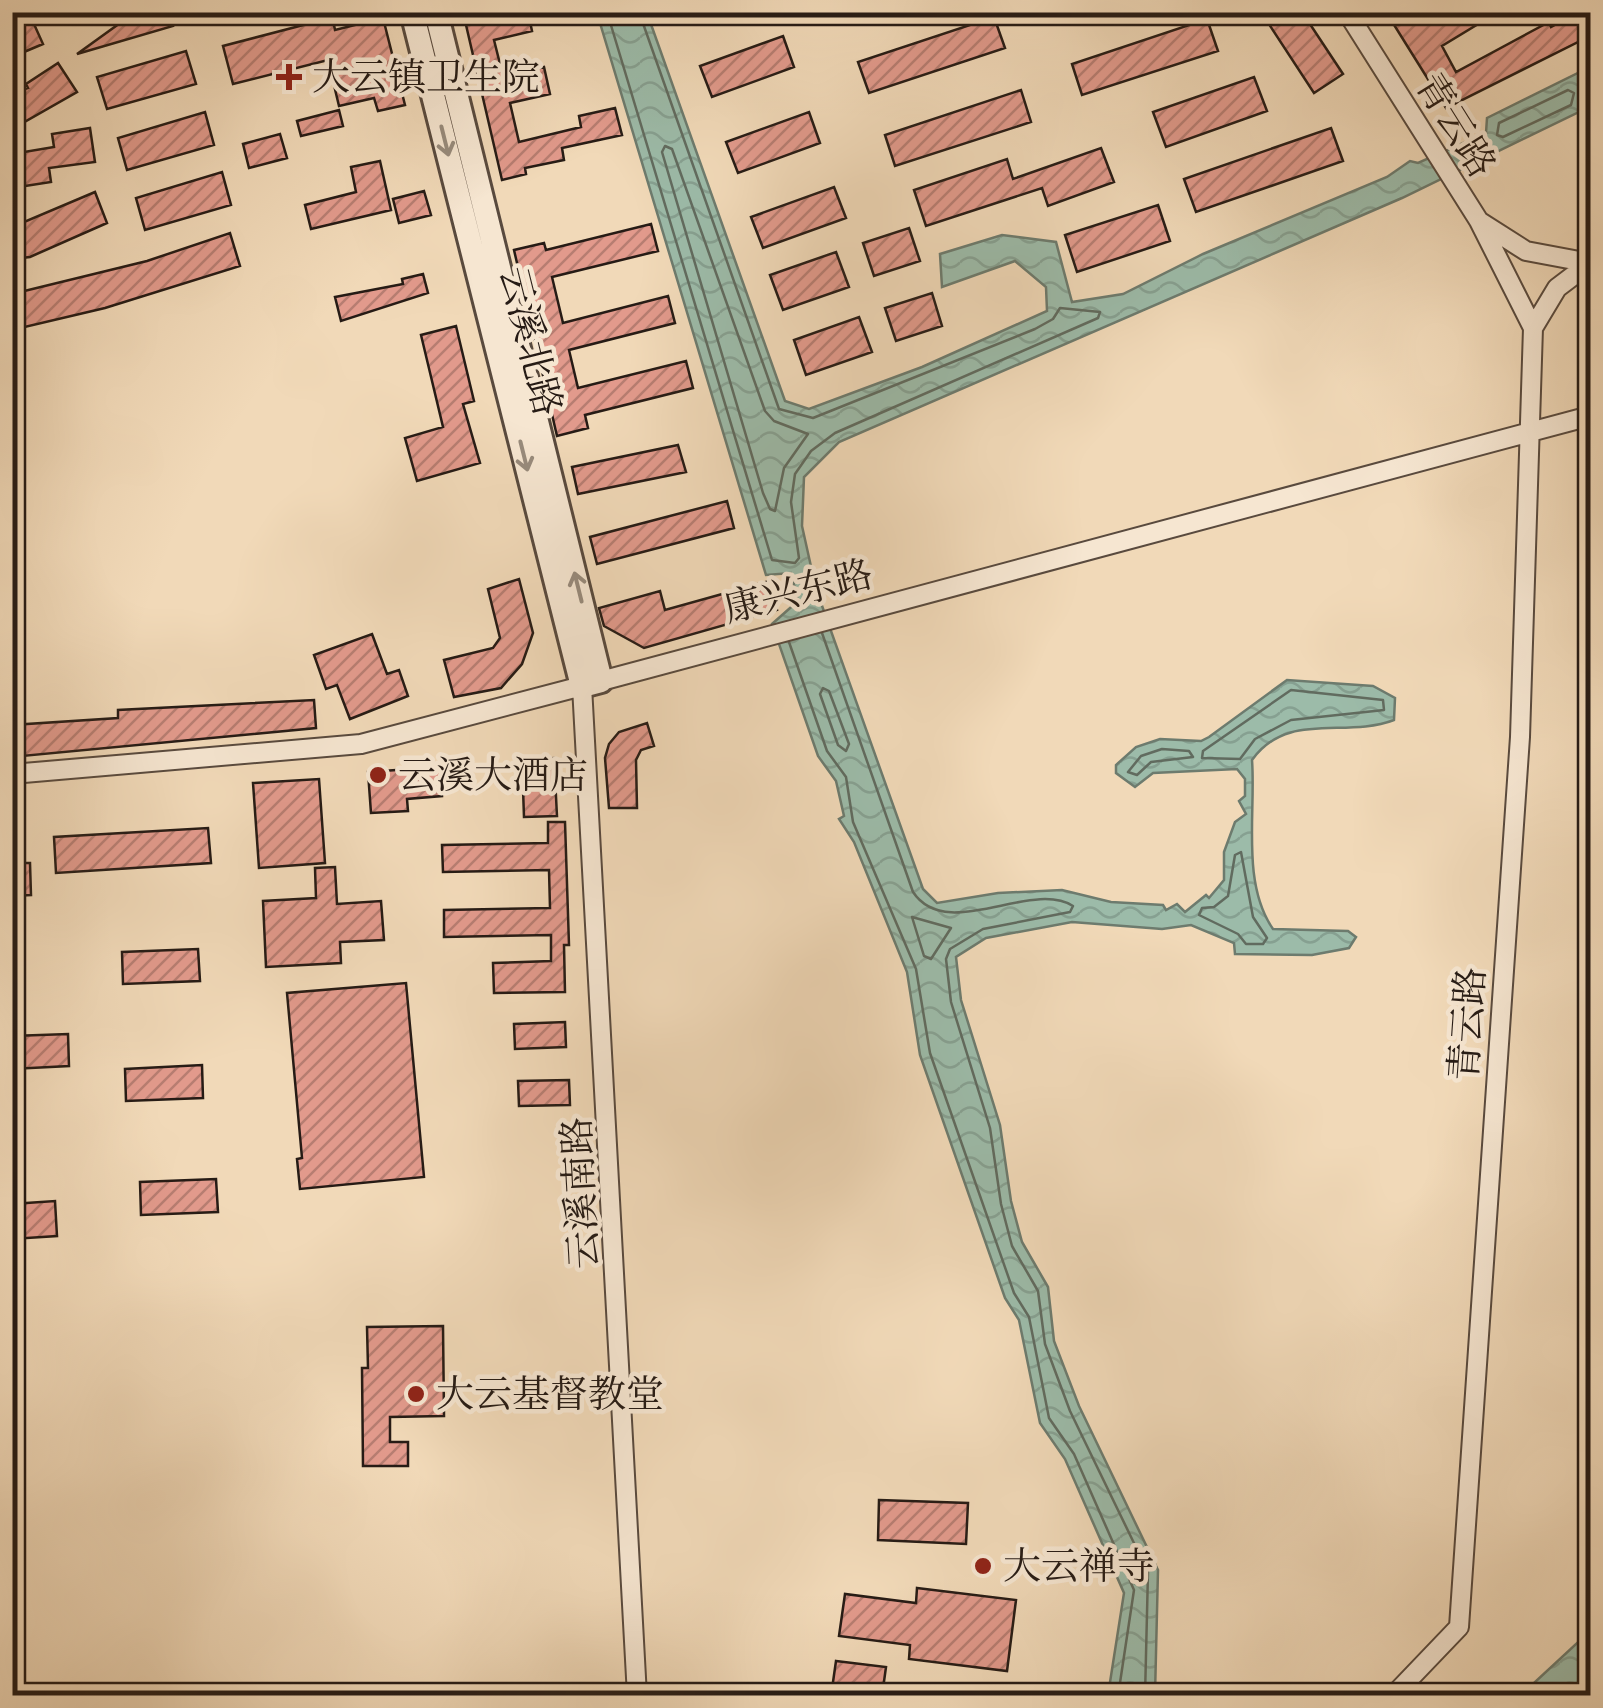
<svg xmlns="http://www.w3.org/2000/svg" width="1603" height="1708" viewBox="0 0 1603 1708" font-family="'Gentium Book Plus','Noto Serif SC',serif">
<defs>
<pattern id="water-waves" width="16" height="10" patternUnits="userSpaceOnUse" patternTransform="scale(2.5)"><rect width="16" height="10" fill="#9cbba9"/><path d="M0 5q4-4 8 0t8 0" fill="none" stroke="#86a091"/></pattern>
<pattern id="building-hatch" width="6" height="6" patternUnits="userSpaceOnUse" patternTransform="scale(2.5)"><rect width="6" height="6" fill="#e29a8c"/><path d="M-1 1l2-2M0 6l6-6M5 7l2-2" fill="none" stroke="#b77d71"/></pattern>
</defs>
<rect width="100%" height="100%" fill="#f1d9b8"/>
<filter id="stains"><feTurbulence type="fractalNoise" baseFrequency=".002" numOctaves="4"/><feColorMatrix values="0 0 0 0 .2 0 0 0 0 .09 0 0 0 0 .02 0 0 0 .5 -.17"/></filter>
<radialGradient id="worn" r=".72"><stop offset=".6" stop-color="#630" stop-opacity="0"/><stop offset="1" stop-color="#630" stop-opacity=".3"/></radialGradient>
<path fill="url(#water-waves)" stroke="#6d7b6e" stroke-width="2.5" d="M597,13H647L785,401L809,409L922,367L1047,311L1046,287L1015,261L942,287L940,254L1002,235L1056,242L1072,302L1123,294L1203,254L1387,177L1410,161L1418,163L1486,133L1487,118L1590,67V94L1583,98L1585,109L1402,198L839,442L804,477L802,526L816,589L923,889L937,903L998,893L1062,890L1111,902L1163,905L1166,910L1177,904L1185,912L1206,895L1209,898L1224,880V852L1235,822L1246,814L1239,801L1245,796V779L1237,769L1153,773L1135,787L1116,773V765L1136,747L1160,739L1201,741L1209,737L1287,680L1373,686L1395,698L1394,720C1345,739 1288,710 1252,760C1256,812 1241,883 1273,929L1348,931L1356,937L1349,948L1312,955L1235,954L1234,943L1191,925L1162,929L1072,922L986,938L956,957L961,1000L1000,1125L1011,1201L1022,1242L1048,1287L1054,1341L1079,1406L1158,1570L1155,1695H1108L1124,1593L1065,1459L1040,1423L1019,1320L1005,1298L920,1055L907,972L854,842L839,819L844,816L836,781L818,756L772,624L798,601L791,573L766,575Z
M1590,1631V1695H1521Z"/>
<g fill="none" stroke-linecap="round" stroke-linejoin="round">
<path stroke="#616b5f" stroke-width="2.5" d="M607,12L772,560L795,563L799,558L791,502L795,474L811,451L835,433L1098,318L1100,312L1060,308L1053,319L1035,329L813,418L779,409L639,12
M1568,90L1574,93L1571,105L1503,137L1497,135L1499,123Z
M665,146L672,149L765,411L774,421L808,434L784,468L775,511L770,509L763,493L662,152Z
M822,633L913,892C947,943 1031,879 1073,906L1070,912L983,929L950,949L946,959L951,1002L990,1128L1001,1204L1012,1246L1038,1291L1045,1344L1070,1411L1148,1572L1145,1696
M789,642L827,751L846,777L853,822L916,969L930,1053L1014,1293L1029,1317L1049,1418L1074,1454L1134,1590L1118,1696
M823,688L829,691L849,744L846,751L838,745L820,694Z
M1291,690L1383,700L1384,710L1291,720L1255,739L1240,759L1202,758L1203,751Z
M1162,749L1189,751L1193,757L1151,762L1137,775L1128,772L1141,756Z
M1241,852L1253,917L1267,938L1263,944H1246L1238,934L1199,915L1202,908L1214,907L1228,896L1235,855Z
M912,917L951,928L931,959L924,956Z"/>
</g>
<path fill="url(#building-hatch)" stroke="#261b15" stroke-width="2.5" d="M124,12H169L173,26L77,54L127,18Z
M463,12H528L532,31L494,40L503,76L544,67L550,94L510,103L519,142L581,127L579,116L615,108L622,135L562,148L564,160L525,168L526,174L502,180Z
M1261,12H1302L1343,74L1314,93Z
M1386,12H1419L1426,24L1444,12H1498L1442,46L1456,72L1549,22L1551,27L1579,12H1590V36L1446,108Z
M29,13L43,44L12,57V20Z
M994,17L1005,48L869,93L858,62Z
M383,18L405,105L378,111L374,98L339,106L328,60L233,84L223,46L311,23L333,20L335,30Z
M1207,19L1218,51L1082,95L1072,64Z
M783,36L794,67L712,97L700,66Z
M186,51L196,84L107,109L97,77Z
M58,63L77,92L12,129V93L28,88L26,84Z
M1254,77L1267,111L1166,147L1153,112Z
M1021,90L1031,122L895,166L885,135Z
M339,110L343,126L301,136L297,121Z
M205,112L214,145L127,170L118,138Z
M809,112L820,143L738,173L726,142Z
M90,128L95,162L49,168L51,182L12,188V154L54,147L52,134Z
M1331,128L1343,161L1196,212L1184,179Z
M280,134L287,158L249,168L243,144Z
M1101,148L1114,182L1048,206L1042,188L926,226L914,190L1007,159L1013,179Z
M380,161L391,210L311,229L305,205L356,192L351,167Z
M222,172L231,205L145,230L136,198Z
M834,187L846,218L763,248L751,217Z
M424,191L431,215L399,223L393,199Z
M95,192L107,223L30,257L12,259V227Z
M1158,205L1170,241L1077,272L1065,235Z
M651,224L658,251L552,277L563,323L668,296L675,323L569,350L578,388L686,361L693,388L585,415L588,428L557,436L514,250L544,243L546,250Z
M909,228L920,261L874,276L863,243Z
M230,233L240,266L105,308L12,330V294L147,261Z
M836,252L849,287L783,310L770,275Z
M423,274L428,293L341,321L335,297L403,284L402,279Z
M932,293L942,326L896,341L885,308Z
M859,317L872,352L806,375L794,340Z
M456,326L474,401L463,404L480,463L417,481L405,438L443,427L421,335Z
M678,445L686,472L578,494L572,467Z
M727,501L734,528L597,564L590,537Z
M519,579L533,633L522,664L501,688L454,697L444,660L493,648L500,638L488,589Z
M769,581L777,610L644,648L604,626L599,608L660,591L665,610Z
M372,634L387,674L399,670L408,696L350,719L337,685L326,689L314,655Z
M314,700L316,728L12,757V725L118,718V710Z
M647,723L654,746L641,750L636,760L637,808H609L605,758L609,744L619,732Z
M554,758L557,816L524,817L522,760Z
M440,767L442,796L407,799L408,811L371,813L368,772Z
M319,779L325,863L259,868L253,783Z
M548,822H565L569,945H564L565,992L494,993L493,963L551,961V935L444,937V910L550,908L549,870L443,872L442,845L548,843Z
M208,828L211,863L56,873L54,837Z
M12,863H30L31,895L12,896Z
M335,867L337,904L381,901L384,940L340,942L341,963L266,967L263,901L316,898L315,868Z
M198,949L200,981L123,984L122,952Z
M406,983L424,1177L300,1189L297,1159L302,1158L287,993Z
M565,1022L566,1047L515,1049L514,1024Z
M68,1034L69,1066L12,1069V1036Z
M202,1065L203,1098L126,1101L125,1069Z
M569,1080L570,1105L519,1106L518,1081Z
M216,1179L218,1212L141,1215L140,1182Z
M55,1201L57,1236L12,1239V1204Z
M443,1326L444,1416L390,1417V1442H408V1466H363L362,1368H368L367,1327Z
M879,1500L968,1503L966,1544L878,1540Z
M917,1588L1016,1600L1007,1671L909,1659L910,1645L839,1636L845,1594L916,1603Z
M836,1661L886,1667L882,1696H831Z"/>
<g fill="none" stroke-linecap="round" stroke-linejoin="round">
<defs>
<path id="minor" d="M1347,12L1479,221L1526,251L1590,263
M1479,221L1533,328
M601,681L1590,416
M12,774L361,744L582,686L637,1696
M1393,1696L1459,1627L1520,737L1533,328L1557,288L1590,263"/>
<path id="tertiary" d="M412,12L582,686L601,681L436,12"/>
</defs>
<use href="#minor" stroke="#594a3e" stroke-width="22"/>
<use href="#tertiary" stroke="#594a3e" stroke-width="28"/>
<use href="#minor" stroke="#f6e6d1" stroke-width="18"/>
<use href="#tertiary" stroke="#f6e6d1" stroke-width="22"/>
</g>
<defs><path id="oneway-shaft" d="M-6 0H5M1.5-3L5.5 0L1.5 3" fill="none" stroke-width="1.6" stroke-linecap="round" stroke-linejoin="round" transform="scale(2.5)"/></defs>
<g stroke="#988b7c">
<use href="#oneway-shaft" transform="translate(445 141) rotate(76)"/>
<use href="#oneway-shaft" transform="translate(524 456) rotate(76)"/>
<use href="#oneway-shaft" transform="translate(578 587) rotate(-104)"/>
</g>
<g fill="#8f2418" stroke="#f6e6d1" stroke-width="4">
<path d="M284 62h10v10h10v10h-10v10h-10v-10h-10v-10h10z"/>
<circle cx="378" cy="775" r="10"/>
<circle cx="416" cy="1394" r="10"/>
<circle cx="983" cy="1566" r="10"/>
</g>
<g text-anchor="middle" stroke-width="9" stroke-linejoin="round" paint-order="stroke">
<g font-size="38" fill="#261b15" stroke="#f6e6d1" text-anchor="start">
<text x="312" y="90">大云镇卫生院</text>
<text x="398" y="788">云溪大酒店</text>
<text x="436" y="1407">大云基督教堂</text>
<text x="1003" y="1579">大云禅寺</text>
</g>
<g font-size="38" fill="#261b15" stroke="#f6e6d1">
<text transform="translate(1456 125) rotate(58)" y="13">青云路</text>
<text transform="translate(531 341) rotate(76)" y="13">云溪北路</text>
<text transform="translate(798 591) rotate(-14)" y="13">康兴东路</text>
<text transform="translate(1467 1024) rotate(-86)" y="13">青云路</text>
<text transform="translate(580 1193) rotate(-93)" y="13">云溪南路</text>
</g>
</g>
<rect width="1603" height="1708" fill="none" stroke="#f1d9b8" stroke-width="50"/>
<rect x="15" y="15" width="1573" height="1678" fill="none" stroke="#261b15" stroke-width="5"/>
<rect x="25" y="25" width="1553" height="1658" fill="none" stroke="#261b15" stroke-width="2.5"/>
<rect width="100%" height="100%" filter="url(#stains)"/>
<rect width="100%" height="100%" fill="url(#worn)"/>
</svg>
